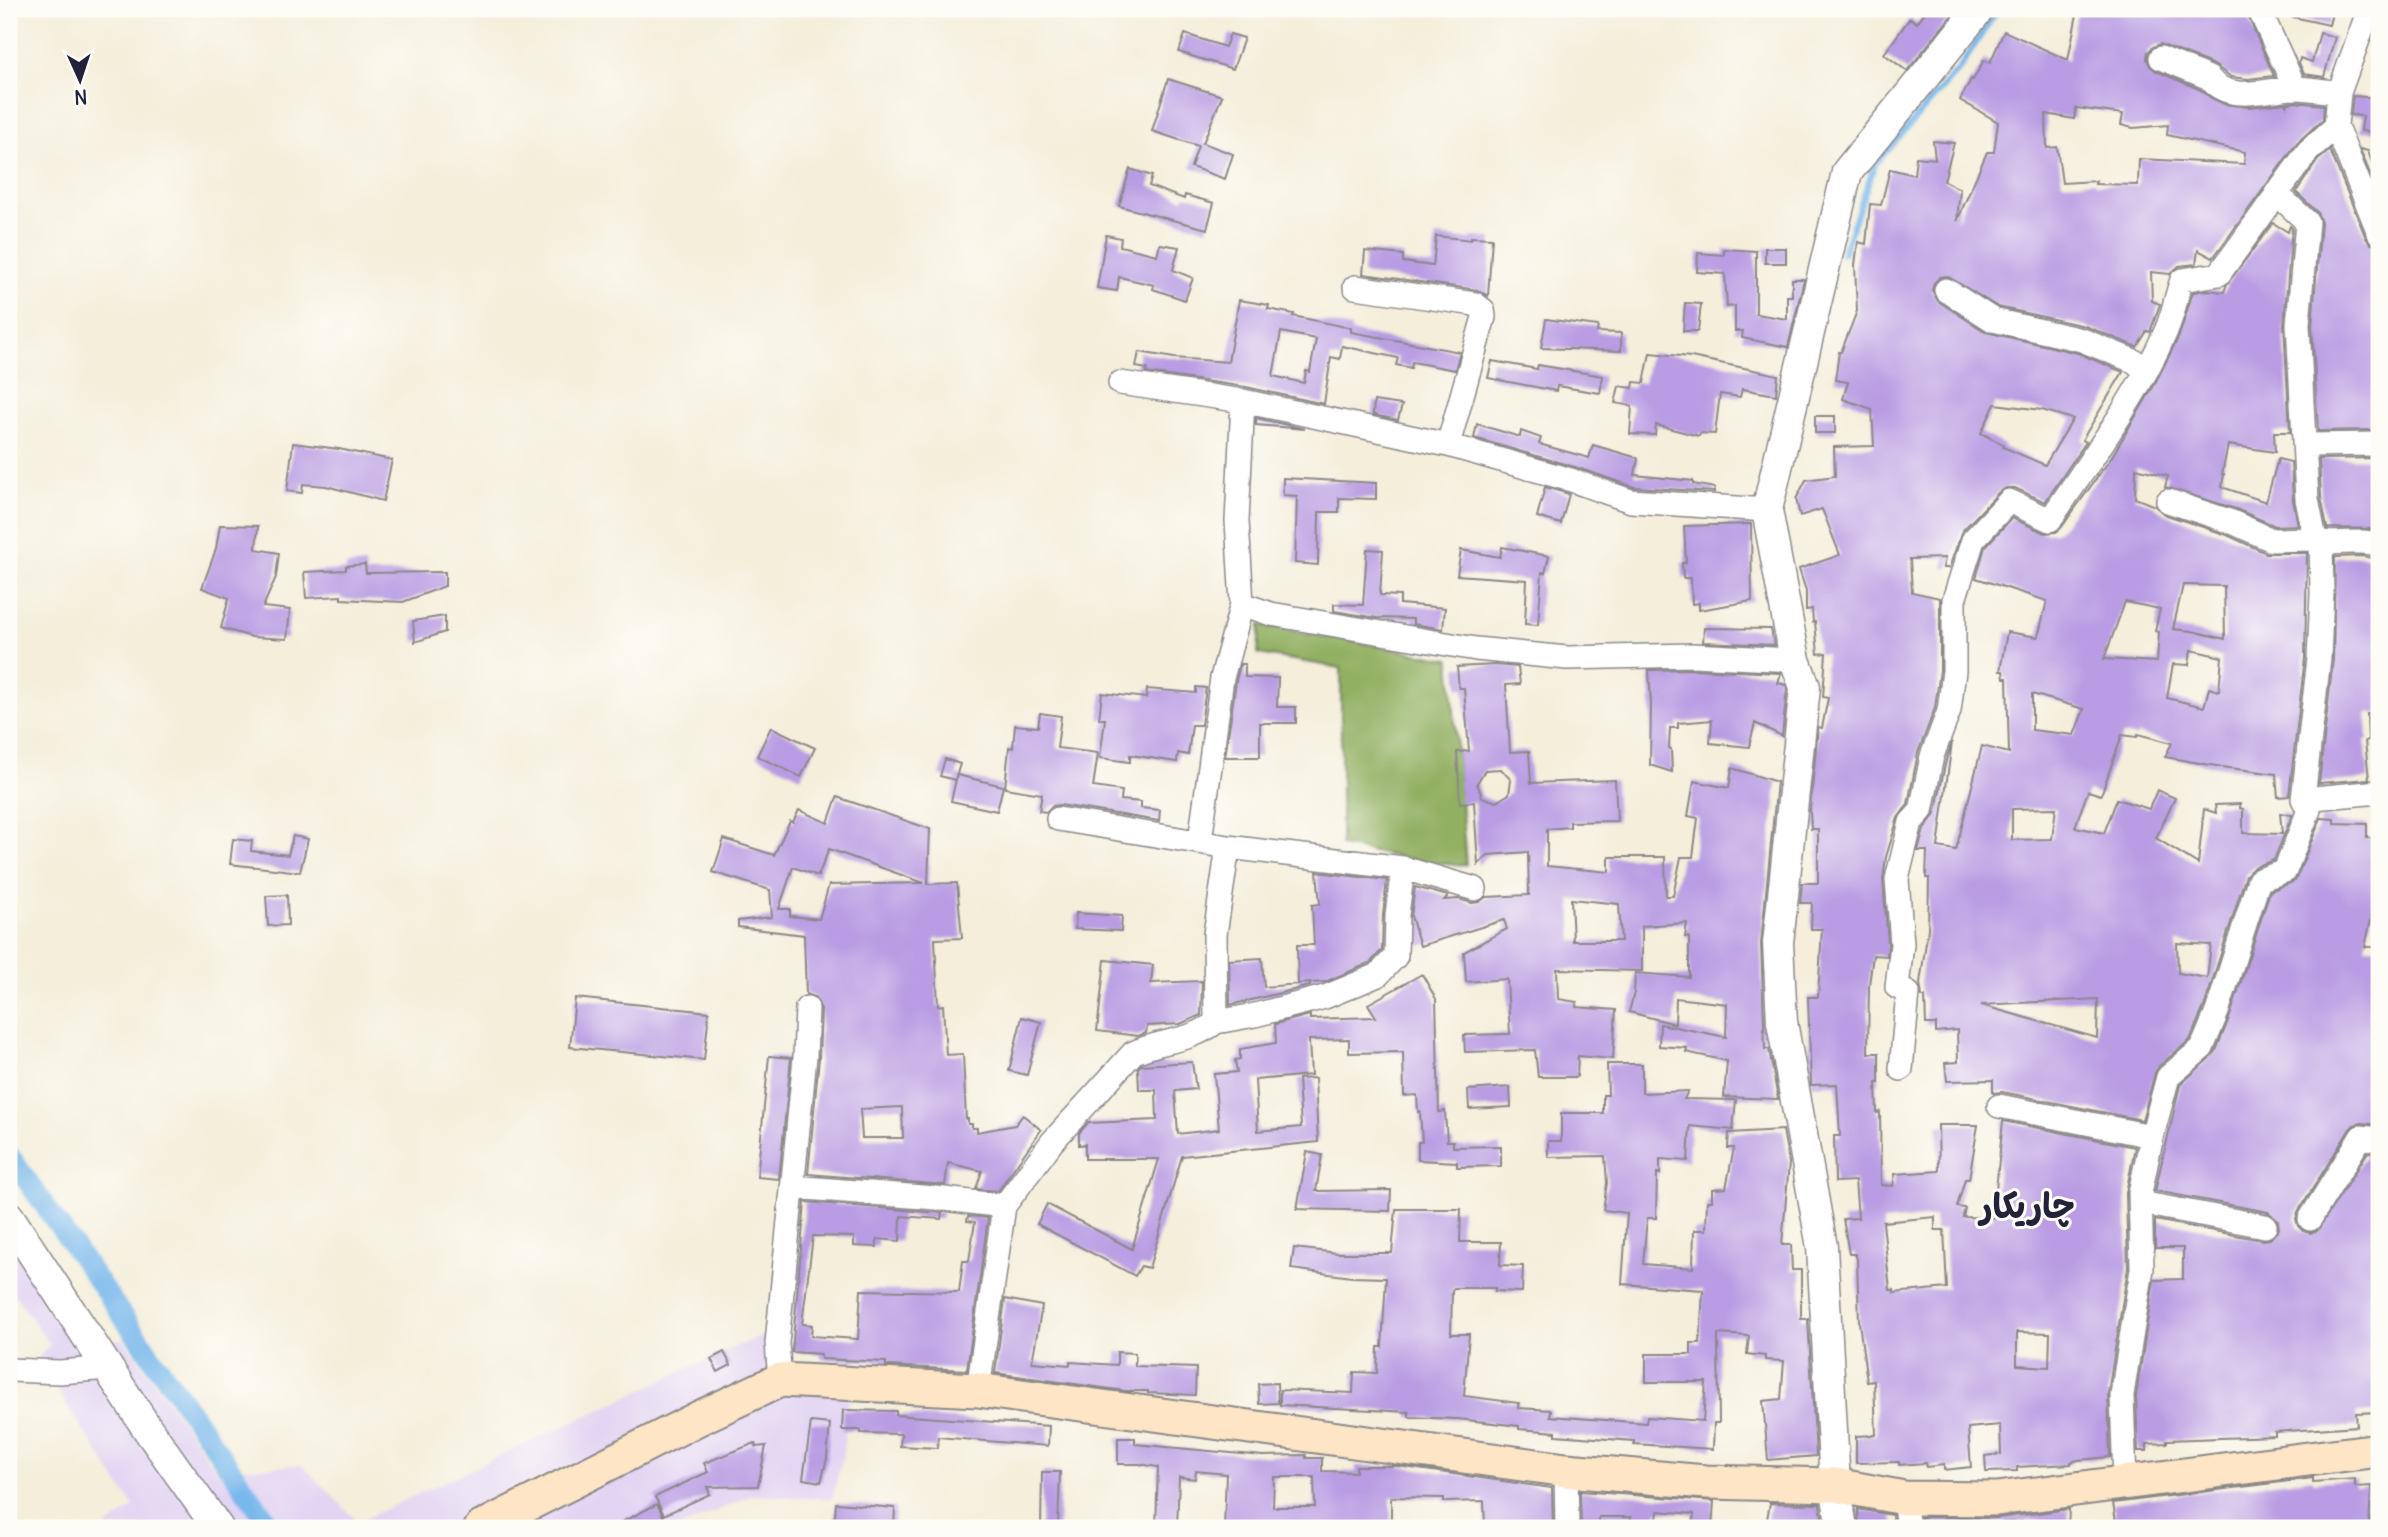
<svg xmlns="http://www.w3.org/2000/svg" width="2388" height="1537" viewBox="0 0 2388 1537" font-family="Delius,'Playpen Sans Arabic',sans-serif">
<rect width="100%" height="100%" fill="#fdfcf7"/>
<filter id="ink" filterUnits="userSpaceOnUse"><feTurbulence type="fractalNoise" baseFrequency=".0143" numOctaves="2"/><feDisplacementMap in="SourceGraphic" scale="14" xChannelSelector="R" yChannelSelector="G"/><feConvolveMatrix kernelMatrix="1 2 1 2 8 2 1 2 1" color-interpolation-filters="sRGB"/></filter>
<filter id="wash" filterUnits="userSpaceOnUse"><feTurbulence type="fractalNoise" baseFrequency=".00686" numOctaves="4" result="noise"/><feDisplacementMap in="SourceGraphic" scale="28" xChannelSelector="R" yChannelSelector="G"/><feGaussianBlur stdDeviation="1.57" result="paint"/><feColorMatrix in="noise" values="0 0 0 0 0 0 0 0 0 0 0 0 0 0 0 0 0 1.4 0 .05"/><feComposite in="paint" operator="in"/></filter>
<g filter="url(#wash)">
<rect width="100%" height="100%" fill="#f4eeda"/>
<path fill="#e2d4f3" d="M9,1227L94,1347L122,1338L216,1470L302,1465L358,1522L732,1348L781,1329L796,1376L850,1392L842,1459L832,1499L752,1495L679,1528H105L134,1507L37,1360L50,1344L9,1287Z"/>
<path fill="#92b062" stroke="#5a694e" stroke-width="2" d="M1260,625L1450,659L1466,865L1427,862L1341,846V668L1258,654Z"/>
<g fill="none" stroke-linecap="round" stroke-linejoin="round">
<path stroke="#78b8ec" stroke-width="6" d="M1843,253L1875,164L1960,68L1998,9"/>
<path stroke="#78b8ec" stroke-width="21" d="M9,1155L272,1528"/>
</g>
<g id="blocks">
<path fill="#b99ce3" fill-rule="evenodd" d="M1927,9H1957L1907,71L1884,54L1910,18L1917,23Z
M2078,9H2167V11L2219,12L2224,9H2245L2274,76L2248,79L2231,77L2214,65L2160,44L2153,47L2148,52L2147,59L2150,66L2156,71L2201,90L2211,98L2224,104L2249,107L2286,103L2287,107L2288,103L2294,102L2324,105L2323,119L2297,143L2213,258L2198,250L2196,264L2179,266L2170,274L2151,272L2152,301L2160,304L2150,332L2147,331L2137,347L2085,326L1998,307L1947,276L1940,277L1934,283L1932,290L1938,301L1986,332L2078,353L2123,372L2082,440L2086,442L2045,502L2015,488H2006L1999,492L1962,531L1949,568H1943L1945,558L1910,559L1912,592L1940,598V670L1935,708L1918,753L1908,804L1898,818L1886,857L1883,880L1888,944L1887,956L1873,955L1869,985L1868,1053H1879V1083H1876L1877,1113L1880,1112L1881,1185L1893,1186L1895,1174L1939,1171L1938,1125H1978L1969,1179H1965L1957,1207L1965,1208L1963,1217L1993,1218L2003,1121L2135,1147L2126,1193L2128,1268L2108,1393L2110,1457L2078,1460L2071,1462V1464L2017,1467V1471L1986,1472L1985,1456L2001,1454L2000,1425L1968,1428L1971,1467L1944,1470V1465L1926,1467L1925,1463L1899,1465V1462L1856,1463V1436L1876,1435L1874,1381L1867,1382L1859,1322L1857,1259L1855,1254H1849L1843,1219L1858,1218L1855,1181L1835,1182L1834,1136H1840L1837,1084L1811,1085L1808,997H1818L1822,929H1811L1812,903H1800L1802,883H1818V829H1811L1810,810L1818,727L1822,728L1828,698L1823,697L1826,653L1818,654L1815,622H1813L1812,609L1806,610V591L1799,569L1840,555L1822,509L1800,516L1796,499L1806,480L1835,476L1834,447L1874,446L1872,409L1843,399L1848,382L1835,380L1839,352H1841L1857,311L1855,265L1858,242L1866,244L1870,204L1881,205L1890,169L1914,175L1916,157L1935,159L1933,141L1954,143L1944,181L1960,189L1957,221L1987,152H1994L1998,122L1960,100L1971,79L1973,80L1984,60L1990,63L2004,31L2068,60ZM2076,108L2123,114L2121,125L2133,128L2168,125L2167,135L2245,152L2244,164L2139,159L2138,185L2095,184L2096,181L2062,183L2057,147L2047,148L2046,114L2074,119ZM1995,404L2042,410L2073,419L2045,465L2003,447L2004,445L1981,433ZM1935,1217V1230H1944L1947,1288L1894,1293V1290H1890L1883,1222ZM2017,1332L2050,1333L2049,1367L2017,1365Z
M2285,9H2333L2329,25L2284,15Z
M2320,33L2335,37L2324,77L2304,74L2299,63L2300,58L2312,62Z
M1185,34L1225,47L1230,34L1244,38L1233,69L1179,52Z
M1168,79L1222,96L1203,143L1233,154L1225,179L1191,167L1198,146L1152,131Z
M2353,96L2379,98V132L2361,131L2363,116L2351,115Z
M2360,149L2368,151L2376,174L2372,175L2379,190V196Z
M2330,150L2366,238L2371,244L2379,247V430L2318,431L2312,324L2321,223L2317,212L2296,192L2318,160Z
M1130,169L1152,176L1149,186L1184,199L1185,195L1214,203L1207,229L1119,206Z
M2273,223L2288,232L2290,226L2292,228L2284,325L2290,432H2274L2275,452L2228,445L2222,474H2224L2222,487L2266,502L2278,459L2291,462L2293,500L2298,525L2275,526L2236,509L2165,487L2168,476L2136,468L2135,498L2155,506L2164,514L2227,535L2266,553H2307L2305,657L2289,796L2278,797L2276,774L2222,767L2165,757L2172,743L2138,734L2137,737L2122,735L2101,795L2088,791L2075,827L2104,833L2117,799L2149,809L2157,790L2175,798L2156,838L2198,864L2204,809L2216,813L2215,805L2240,804V808L2243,809V833L2282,834L2280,813L2292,815L2274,860L2254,867L2246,875L2204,1007L2190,1040L2159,1066L2155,1073L2142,1120L2002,1092L1993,1093V1080L1947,1081L1945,1063L1958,1062L1957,1030L1936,1032V1024H1926L1925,997H1922L1920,983L1928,929L1929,878H1926L1927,851H1918L1924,829L1935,814L1946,760L1952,742L1938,847L1956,850L1982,746L2009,753L2007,678H2004L2003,671H2000L2007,632L2038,637L2047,601L1976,578L1985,547L2012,518L2045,533L2056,532L2061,528L2111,458L2153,387L2179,336L2193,292L2207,290L2224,292L2227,284ZM2183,585L2224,586L2225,639L2192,631L2173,629ZM2125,602L2160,609L2155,631L2159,632L2157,662L2104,659ZM2191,650L2222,657L2219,691L2209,688L2204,707L2167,698L2173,664L2189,665ZM2032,694L2084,709L2074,735L2032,730ZM2056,808L2052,839L2012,840V809ZM2177,943L2211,945L2207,978L2178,973ZM2098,999L2097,1038L1981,1005Z
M1106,235L1121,238L1120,246L1157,255L1160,244L1179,247L1173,270L1193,278L1185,300L1153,289L1154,285L1119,277L1117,291L1097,288Z
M1436,236L1471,240V237L1492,238L1488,296L1477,290L1363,274L1365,251L1403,255V262L1433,266Z
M1765,248H1786V263H1765Z
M1724,249L1756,251V314L1787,319V296H1792V279H1804L1788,347L1742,338L1743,331H1735V306L1727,307L1725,274L1697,272L1698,253L1724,255Z
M1239,300L1269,305L1268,309L1294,314L1293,316L1351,328V332L1460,352L1455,370L1412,362L1411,368L1396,365L1398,358L1342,346L1340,359L1331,357L1324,404L1246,387L1146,373L1147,369L1136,367L1139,352L1174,358L1228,362ZM1281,332L1316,339L1310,372L1306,371L1304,383L1273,376Z
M1685,303L1701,304L1698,331H1683Z
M1546,319L1598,326L1597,332L1621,333V351L1541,348Z
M1650,353L1691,357L1778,375L1776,395L1742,389L1740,397L1720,394L1715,434L1700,433L1699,436L1656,425L1655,435L1630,434L1632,406L1615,403L1619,386L1633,388L1634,382L1644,383Z
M1492,361L1537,369L1538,365L1603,376L1600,393L1557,386L1556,391L1488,378Z
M1374,401L1402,405L1398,420L1373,415Z
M1815,416H1835V433H1815Z
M1256,418L1305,429L1256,425Z
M1477,424L1520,437L1521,431L1541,438L1539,444L1589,458L1593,445L1638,458L1635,475L1693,481V484L1715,488L1714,492L1634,487L1575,467L1474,438Z
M293,443L339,449L392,460L383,501L326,486L303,484L302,493L287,491Z
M2379,458V518L2375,517V529L2327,528L2321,497L2319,459Z
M1283,478L1376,483V499L1339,498V512H1319L1318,565L1295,563L1297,496L1283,495Z
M1545,487L1569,494L1561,524L1537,517Z
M1751,524L1752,601L1699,610V603L1692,604L1691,578H1683L1682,563H1686L1684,526Z
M220,525L258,526L256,549L279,553L276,577L263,607L290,610L287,639L252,637L221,628L229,598L202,588L216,549Z
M1502,547L1549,556L1545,573L1542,572L1538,625L1525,624L1527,580L1457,575L1461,550L1500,557Z
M1367,549L1383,550L1380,595L1400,596V604L1445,608L1443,629L1413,624V619L1377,618L1334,611V604L1363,605Z
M2362,556L2379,559V713L2367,714L2368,740L2365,741L2369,779L2319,783L2333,659L2335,557Z
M365,564L366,573L445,572V586L403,602L341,599V596L306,598L304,572L346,570V566Z
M445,616V632L415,642L413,621Z
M1704,628L1771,629L1774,645L1703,642Z
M1240,664H1245V677L1278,678L1277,707H1296V723H1260V757H1225L1236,681Z
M1495,665L1518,667L1520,684L1506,685L1510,752L1529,751L1531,783L1615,780L1617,821L1570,822V827L1547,829V866L1609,872V857H1665L1666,896H1673L1681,857H1693L1698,818L1688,816L1694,781L1729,788L1732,768L1777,782L1761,944L1765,1049H1769L1778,1099L1724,1097L1727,1061L1686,1052L1687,1048L1659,1046L1660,1024L1726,1037L1727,1004L1676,998L1675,1024L1629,1012L1634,993L1635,973L1689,977V937H1685L1687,923L1642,926V971L1557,969L1558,999L1577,1002L1576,1007L1616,1010L1613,1059L1578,1056L1577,1077H1538L1535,1050L1465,1052L1464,1035L1510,1034L1507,979L1466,982L1464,952L1507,929L1504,920L1420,946L1411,916L1415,887L1448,896L1444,900L1459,899L1472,903L1479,902L1486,897L1529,895L1528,852L1488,855L1478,865L1474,802L1460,803L1457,752L1469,751L1464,688H1459L1457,667ZM1501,769L1511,780L1509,794L1496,802L1482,797L1477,783L1485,770ZM1571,899L1619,904L1621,941H1573Z
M1692,669L1781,673L1778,683L1786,685L1787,689L1782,736L1755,723L1749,747L1710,743L1712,720L1678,723V728H1670L1669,748L1671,749L1672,772L1650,765L1651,704L1649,670Z
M1196,687L1206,688L1201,725H1192L1188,755L1178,753L1177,762L1130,755V762L1100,758L1105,719H1099L1102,693L1146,698L1147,689L1196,693Z
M1040,713L1061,716L1057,748L1098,753L1093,787L1122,791L1121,800L1141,802V808L1160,810L1159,821L1060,805L1052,806L1046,812L1039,811L1042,794L1005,788L1009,747L1013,748L1015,725L1038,727Z
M771,727L815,748L801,777L757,756Z
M945,759L960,764L955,780L940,776Z
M957,775L1003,786L997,811L951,801Z
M837,797L930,829L928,884L957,883L962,938L935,939L938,1006L943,1005L946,1055L963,1054L966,1119H968V1124H972V1128H977V1132L1015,1125L1023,1115L1041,1130L998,1191L976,1189L982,1171L948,1163L945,1185L808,1174L819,1058L821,1009L815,997L806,994L804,935L738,927V921L772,917L770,890L713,872L724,839L774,855L790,821L793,822L799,810L828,823ZM829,849L924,883L829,885L819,919L790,916V909H779L793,867L818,876ZM902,1107L903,1138H862L860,1109Z
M2321,818L2334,819V823L2367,824V838H2375V855H2379V911L2373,910L2365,947H2379V1055H2375L2376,1104H2379V1125L2362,1123L2354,1125L2350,1129L2298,1212L2296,1219L2298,1226L2303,1231L2310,1233L2317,1231L2368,1152L2379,1153V1412L2356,1413L2357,1426L2275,1432V1436L2167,1440V1443L2147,1444V1451H2138L2136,1396L2154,1280L2183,1279V1248H2155V1220L2262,1240L2270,1239L2279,1229L2278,1221L2268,1212L2155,1191L2180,1085L2215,1053L2230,1016L2270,891L2295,881Z
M293,836L308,839L300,872L230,864L233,839L252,841L251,851L288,855Z
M1317,872L1387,880L1383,915L1382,950L1370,963L1325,982L1298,984L1297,945H1314L1312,905L1320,904Z
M287,895L288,925L268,926L266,896Z
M1076,913L1122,916L1121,931L1075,929Z
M1262,958L1264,987L1310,983V986L1230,1005L1229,960Z
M1105,960L1153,965L1151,983L1202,981L1201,1015L1180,1024L1147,1026L1146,1033L1138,1036L1097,1031Z
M1422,974L1436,999L1439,1112L1445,1111L1447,1141H1453V1147L1501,1146V1166L1457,1167V1162L1418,1160V1142H1422L1420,1111L1418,1112L1417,1095L1404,1096L1403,1052L1349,1053V1039L1309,1040L1311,1075L1255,1080L1258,1131L1301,1127L1298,1079L1315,1078L1318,1142L1182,1156L1149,1268L1141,1266L1135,1276L1037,1224L1047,1204L1132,1249L1159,1159H1085V1144L1079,1145V1133L1088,1123L1157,1120L1156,1090H1139L1138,1068L1141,1065L1192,1062L1196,1089L1175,1091L1178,1134L1219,1129L1214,1074L1237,1072L1235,1060L1240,1059V1049L1276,1043L1275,1024L1310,1015V1019L1376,1017L1368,1004Z
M575,998L709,1012L704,1060L570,1047Z
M1022,1017L1041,1022L1027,1075L1009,1071Z
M769,1056L791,1058L779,1179L757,1177Z
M1607,1064H1642V1093L1688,1091L1684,1099L1736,1100L1733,1130L1690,1126L1688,1161L1660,1159V1174L1657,1173L1656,1218H1647L1643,1264L1693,1268L1694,1230H1706L1707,1201H1712V1189L1726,1188L1734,1148H1728L1729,1133L1783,1130L1789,1163L1782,1245H1791L1792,1270H1801V1319H1808L1816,1456L1768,1460L1763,1401L1781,1399L1784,1361L1765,1360V1356L1747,1354L1749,1336L1718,1334L1719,1423H1714L1713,1449L1634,1444V1441L1556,1435V1432L1519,1429V1426L1458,1419L1409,1417V1412L1280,1405V1390L1353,1393L1354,1372L1377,1373L1378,1347H1382L1386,1278L1352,1277L1291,1269L1294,1248L1338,1253H1392L1396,1209H1461L1460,1242H1501L1500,1265L1523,1266L1522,1292L1495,1291V1288H1454L1452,1291L1451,1334H1469L1464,1396L1519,1403L1518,1408L1551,1410L1550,1416L1646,1423L1647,1417L1703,1421L1706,1382H1646V1354H1691V1343H1700L1703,1290L1622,1284L1627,1213L1603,1210L1607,1183L1605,1156L1548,1157V1141H1561V1113H1603V1095H1608Z
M1510,1087L1511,1107L1469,1109L1468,1090Z
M1307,1152L1322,1155L1316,1191L1391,1190L1390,1211L1297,1209Z
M805,1202L942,1213L941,1219L901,1216L900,1241L877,1239V1247L854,1246V1237L813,1236L802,1324L812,1325L811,1336L858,1339L861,1290L959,1292L963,1261H969L975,1222L967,1221L968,1216L988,1218L967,1370L886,1366V1362L821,1359V1354L792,1352Z
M1005,1299L1042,1306L1032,1362L1070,1365V1362L1117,1365V1352L1135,1353V1366L1196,1368L1195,1395L1148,1393V1391H1125L995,1373Z
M724,1352L731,1365L718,1372L711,1359Z
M1277,1383L1278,1403L1259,1404L1258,1384Z
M843,1410L896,1411V1415L1049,1426L1048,1446L938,1437L937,1448L900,1446L901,1434L861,1433V1430H842Z
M811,1422L830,1424L827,1458L821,1482L803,1479Z
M1118,1438H1135V1444L1263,1456L1306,1455V1458H1322V1471L1356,1472V1466H1397L1552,1488L1553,1528H1485L1484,1501L1444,1502V1498L1391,1497V1528L1320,1525V1528H1224L1226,1474L1196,1471L1195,1479L1179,1477L1177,1528H1156L1158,1467L1139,1464H1118ZM1274,1477H1314L1315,1507H1273Z
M755,1443L756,1447L766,1446L758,1486L707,1487L710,1494L664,1515L655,1497L708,1472L704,1463Z
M1042,1472H1060L1058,1528H1041Z
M2313,1478V1482L2355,1479V1487L2371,1486L2369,1528H2259L2260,1522L2185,1528H2117L2113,1503Z
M1580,1491L1714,1501L1712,1528H1693L1694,1514L1658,1511L1656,1528H1630L1631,1517H1599V1528H1581Z
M836,1503L895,1508L894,1528H834Z
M1770,1503L1820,1504L1824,1528L1766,1525Z
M657,1504L666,1522L655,1528H610Z
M1858,1509L1892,1515L1894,1528H1859Z
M2069,1509L2068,1528H2047V1520L1982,1524V1528H1922L1921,1517L1997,1518Z"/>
</g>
</g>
<g filter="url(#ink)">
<use href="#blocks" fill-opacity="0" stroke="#8b888a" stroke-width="2"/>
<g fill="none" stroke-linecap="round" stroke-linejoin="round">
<defs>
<path id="minor" d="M2259,9L2295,88
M2369,9L2339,93L2336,126L2379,233
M2161,58L2209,78C2229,104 2267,89 2294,88C2309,88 2325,91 2339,93
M2276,193L2307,222L2298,324L2307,499L2315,539
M1355,287L1475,304L1483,310L1484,317L1448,445
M1946,290L1993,320L2082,340L2136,362L2145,372
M1120,383L1243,401L1448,445L1571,480L1631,501L1767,510
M1243,401L1237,521L1242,604L1271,614L1476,649L1567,658L1692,655L1795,660
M2304,445L2379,444
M2168,501L2232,522L2272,540L2315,539C2330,548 2360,537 2379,545
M2303,799L2379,792
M1058,819L1228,847L1403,868L1475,889
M1200,841L1222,678L1242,604
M1216,1022L1255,1015L1325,997L1378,975L1396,956L1397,915L1403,868
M1901,1069L1908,993L1897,987L1902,944L1897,879L1911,822L1921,811L1932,756L1949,711L1954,671V600L1973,540L2009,501L2050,520C2091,459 2136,399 2166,331C2173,315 2176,296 2182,280L2219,274L2308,151L2336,126
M1999,1106L2152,1136
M792,1187L936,1198L1004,1206
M2140,1193L2146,1204L2265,1226
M2310,1219L2361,1137L2379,1139
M9,1370L60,1372L108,1368
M780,1380L777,1343L805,1057L807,1008
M978,1390L1004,1206L1052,1142L1133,1053C1162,1039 1189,1043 1216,1022L1215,934L1228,847
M1566,1470L1567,1528
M2125,1484L2122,1395L2142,1269L2140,1193L2152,1136L2168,1077L2202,1048L2217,1012L2259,880L2285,871L2309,810L2303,799L2319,658L2322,593L2321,542
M1904,1498L1908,1528"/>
<path id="tertiary" d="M9,1217L147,1428L218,1528
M1842,1528L1835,1485L1822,1247L1782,1022L1778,943L1805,687L1795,660L1767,510L1847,172L1979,9"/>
<path id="secondary" d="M481,1528L699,1418L780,1380L978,1390L1566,1470L1706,1482L1835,1485L1904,1498L1997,1499L2379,1450"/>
</defs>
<use href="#minor" stroke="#8b888a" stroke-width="26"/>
<use href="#tertiary" stroke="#8b888a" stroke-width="33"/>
<use href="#secondary" stroke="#8b888a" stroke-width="37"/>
<use href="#minor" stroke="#fff" stroke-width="23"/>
<use href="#tertiary" stroke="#fff" stroke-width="30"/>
<use href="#secondary" stroke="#fde5c5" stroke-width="33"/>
</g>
</g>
<g text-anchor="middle" stroke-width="6" stroke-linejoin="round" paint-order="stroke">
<g font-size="35" font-weight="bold" fill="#22223b" stroke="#fdfcf7">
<text x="2027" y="1218">چاریکار</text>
</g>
</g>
<rect width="2388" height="1537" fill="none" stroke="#fdfcf7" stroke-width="35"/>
<g transform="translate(80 80) rotate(177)" stroke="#fdfcf7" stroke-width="5" paint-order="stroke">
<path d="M0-5L12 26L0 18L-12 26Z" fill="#22223b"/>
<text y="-10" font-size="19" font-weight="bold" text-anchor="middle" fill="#22223b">N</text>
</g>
</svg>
